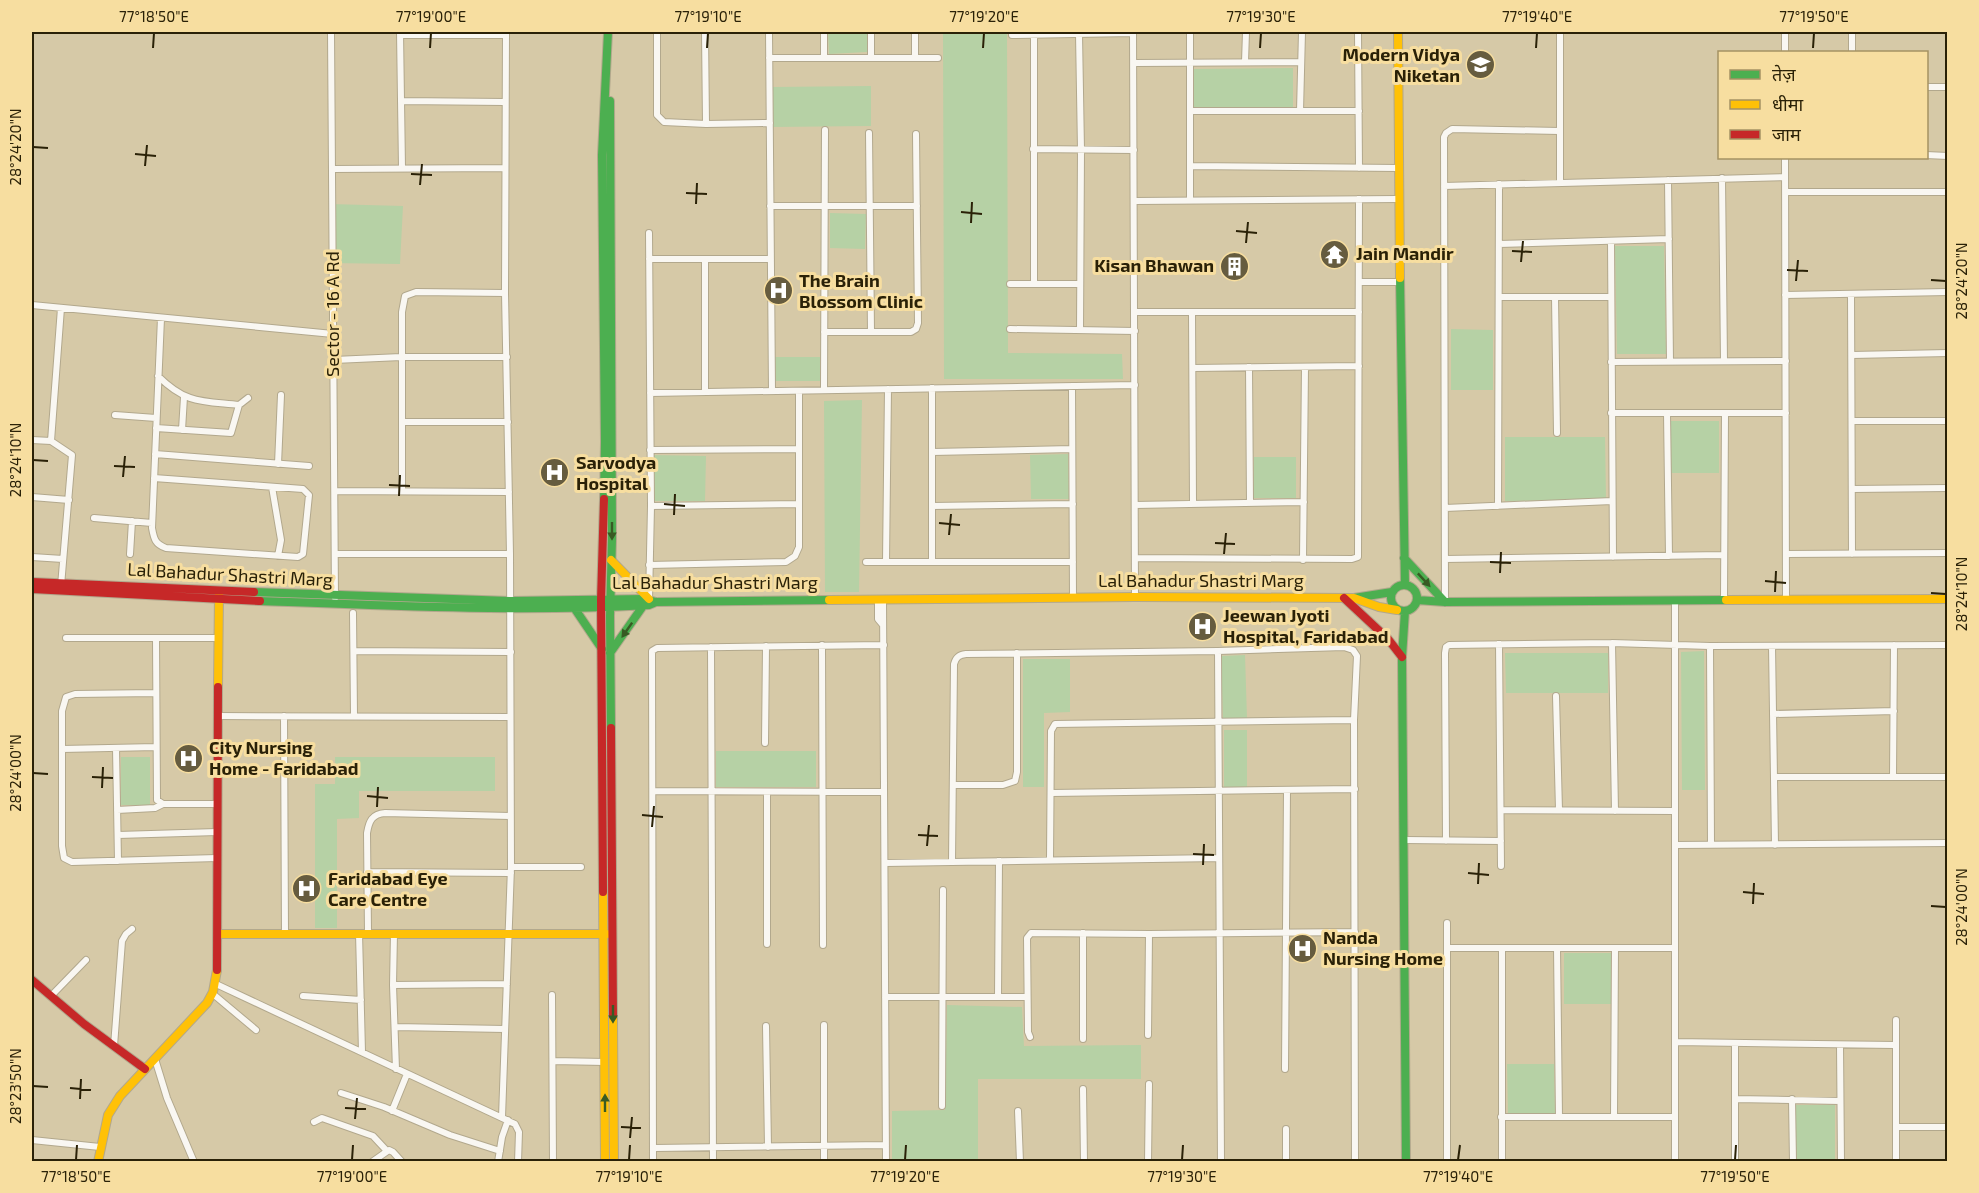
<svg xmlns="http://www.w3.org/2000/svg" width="1979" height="1193" viewBox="0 0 1979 1193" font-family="'Exo 2','Noto Sans Devanagari',sans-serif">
<rect width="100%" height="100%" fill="#d6c9a7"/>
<path fill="#b6d1a5" d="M828,32H867V52L829,54Z
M943,32H1007L1008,353L1122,354L1123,379H944Z
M1293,68V109L1192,110V69Z
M871,86V126L772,127V87Z
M329,204L403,206L400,264L329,263Z
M830,213L866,214L865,249L830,248Z
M1615,246H1664L1666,354H1617Z
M1451,329L1493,330V390H1451Z
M774,357H820V381H774Z
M862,400L859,592H825L824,401Z
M1671,421H1719V473H1671Z
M1505,437H1605L1606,500L1505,501Z
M1068,454L1069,499H1031L1030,455Z
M653,455L706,456L705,501H653Z
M1254,457H1296V498H1253Z
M1704,651L1705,790H1682L1681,652Z
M1505,653H1608V693H1506Z
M1245,655L1247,718L1223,719L1221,656Z
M1023,659H1070V712L1044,713V787H1023Z
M1224,730H1247V787H1224Z
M716,751H816V787H716Z
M121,757H150V805H121Z
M335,757H495V791H359V818L337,819V928H315V784H335Z
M1564,953H1611L1612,1004H1564Z
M947,1005L1022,1007L1024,1046L1141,1045V1079H978V1161H892V1111L945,1110Z
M1507,1064H1554L1555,1115L1508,1116Z
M1795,1105H1835V1161H1795Z"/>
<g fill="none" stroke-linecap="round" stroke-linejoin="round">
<defs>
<path id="street" d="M331,32L335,598
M400,32L402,168
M657,32V115L664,122L706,124L770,123
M705,32L706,124
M769,32L772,391
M1133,32L1135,597
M1190,32V200
M1358,32L1359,168
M1560,32V183
M1785,32V52
M1852,32V52
M1079,34L1081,150L1080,330
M400,35H506
M1012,35L1133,33
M1034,35V284
M871,57V32
M915,57V32
M769,58H938
M824,58V32
M1245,62L1246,32
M1134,63L1301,62
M1926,87H1948
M401,101L505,102
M1190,111H1359
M1300,111L1302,32
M869,133L871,332
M1033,149L1134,150
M1926,155L1948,156
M1785,158L1786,600
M1190,166L1398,168
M332,169L505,168
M1722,178L1724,361
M1668,180L1670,361
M1444,186L1785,177
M1785,192H1948
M1134,201L1398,199
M770,206H917
M1611,241L1613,557
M1499,244L1669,239
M649,259H771
M705,259V392
M1359,282H1399
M1010,284H1080
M1851,294L1852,554
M1785,295L1948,292
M1499,297H1611
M1555,297L1557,433
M32,305L333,334
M1135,312H1359
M1192,312L1193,504
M1010,329L1135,331
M824,332H911L916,329L918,323L916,134
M1852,355L1948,353
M334,360L401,357H507
M1611,362L1786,361
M1249,367L1250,503
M1193,368L1359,366
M158,376C186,404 202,401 239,405
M1072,386L1073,598
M824,390L825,130
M650,393L1135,385
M1611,413H1786
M1667,413L1669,556
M115,415L156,418
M1852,421H1948
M403,422H508
M156,428L231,433L239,405L248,398
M182,430L184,397
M32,440L51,441L72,455L61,586
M51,441L61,308
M650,450L799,449
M932,452L1072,449
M155,454L309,466
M278,464L281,395
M154,478L303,489L309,495L303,554L298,557L166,548C155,544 154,539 152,528L161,318
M272,487L281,540L278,556
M1852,489L1948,488
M402,490V312L405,296L416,292L505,293
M335,491L509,492
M32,497L69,500
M1135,505L1304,502
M651,506L799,504
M932,506L1073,504
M1498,506L1499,184
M1445,508L1612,501
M94,518L152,523
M130,554L132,521
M335,554H510
M1786,554L1948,553
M32,557L63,559
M1136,558L1352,559L1358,557L1359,199
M1445,559L1724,555
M1303,560L1305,367
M866,562H1073
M886,562L888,389
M932,562V388
M649,565L786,562L795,556L799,547V391
M878,599V619L883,625
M883,599L886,1162
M1724,600L1725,413
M649,601L651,506L649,233
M1445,602L1444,137L1446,133L1452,129L1559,131
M353,613L354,716
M66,638H219
M156,638L157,800L163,804H217
M1612,643L1615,811
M1499,644L1501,866
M822,645L823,945
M1710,646L1711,844
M1772,646L1775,845
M711,647L713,1162
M354,651L511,652
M1218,651L1221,1162
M156,693L75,694L66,697L62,711V846L64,858L72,862L217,858
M1556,696L1559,810
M1773,714L1894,711
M217,716L510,717
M284,716L285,934
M765,743L766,646
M116,748L118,861
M62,749L156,747
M1774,777H1948
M1893,777L1894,645
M953,785H1003L1015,781L1017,772V653
M653,791L884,792
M767,792V944
M1051,793L1355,789
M117,810L155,808L163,804
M1501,810L1675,811
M118,835L217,832
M1405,840L1501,841
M1446,841L1445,653L1446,647L1449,645L1612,643L1710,646L1948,645
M1675,845L1948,843
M1050,860L1051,731L1055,724L1354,720
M952,862L954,664C956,657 959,655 966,654L1218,651L1344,647L1353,650L1357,656L1354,720L1355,1162
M885,863L1219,858
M511,867H581
M367,872L511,873
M359,933L362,1052
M368,933L367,833C369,821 372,814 385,813L510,816
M394,933L393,985L396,1069
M1083,933V1039
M1447,948H1675
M1502,948V1162
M1557,948L1559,1117
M216,984L515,1124L519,1132L518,1162
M393,985L507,984
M213,994L256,1030
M552,995L553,1162
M51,996L86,960
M303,996L361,1000
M998,996L999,861
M885,997H1027
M1896,1020V1162
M766,1026L768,1147
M395,1027L505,1029
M1148,1035L1149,934
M1030,1037L1028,1032L1027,938L1031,933L1149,934L1355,932
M1675,1042L1895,1045
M1735,1043V1162
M1840,1045L1841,1162
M114,1046L122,941L126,934L132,929
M155,1059L167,1098L194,1162
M553,1061L605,1062
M1285,1069L1287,790
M1083,1089L1084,1162
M341,1093L384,1107L450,1135L500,1151
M1735,1099L1840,1101
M1792,1099L1793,1162
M942,1106L943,890
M392,1111L407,1074
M1018,1111L1020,1162
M502,1117L511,867L510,554L505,293L506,32
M1501,1117H1675
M1614,1117L1615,948
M314,1122L322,1118L373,1136L387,1151
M1896,1127H1948
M1286,1129V1162
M32,1140L100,1147
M654,1148L886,1145
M372,1162L389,1150L393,1152L402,1162
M498,1162L502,1137L508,1120
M653,1162L652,651L657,648L884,645
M824,1162V1025
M1148,1162L1149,1084
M1447,1162V923
M1675,1162V601"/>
<path id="fast" d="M610,101L612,539L610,616L611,728
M1400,278L1405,585
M604,499L605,442L602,155L608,32
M1404,558L1445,602
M1391 598a13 13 0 1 1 26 0a13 13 0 1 1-26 0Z
M254,592L510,601L645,599L656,602L829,600
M1354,598L1392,592
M1417,600L1445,602L1726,600
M260,601C390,606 519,612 649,605L656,602
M575,609L602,649
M1405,611L1402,657L1406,1162
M610,653L643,606"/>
<path id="slow" d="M1398,32L1400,278
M611,560L649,599
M829,600L1135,597L1354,598L1379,607L1397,610
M1726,600L1948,599
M218,687L219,594
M603,892L605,1162
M218,934H607
M613,1016L614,1162
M98,1162L108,1115L120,1096L207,1003L213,992L217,970"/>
<path id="jam" d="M32,582L254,592
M32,589L260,601
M1344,598L1388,639L1402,657
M611,728L613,1016
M603,892L601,600L604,499
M217,970L218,687
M32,980L84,1024L145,1069"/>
</defs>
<use href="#street" stroke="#b2a88d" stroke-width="8"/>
<use href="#fast" stroke="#b2a88d" stroke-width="10"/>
<use href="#slow" stroke="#b2a88d" stroke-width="10"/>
<use href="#jam" stroke="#b2a88d" stroke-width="10"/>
<use href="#street" stroke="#f9f7f2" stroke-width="6"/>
<use href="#fast" stroke="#4caf50" stroke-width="8"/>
<use href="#slow" stroke="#ffc107" stroke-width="8"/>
<use href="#jam" stroke="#c62828" stroke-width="8"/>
</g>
<defs><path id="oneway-solid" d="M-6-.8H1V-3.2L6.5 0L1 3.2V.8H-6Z" transform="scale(1.5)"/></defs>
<g fill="#385a24">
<use href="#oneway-solid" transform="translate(612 531) rotate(90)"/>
<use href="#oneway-solid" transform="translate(1424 580) rotate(47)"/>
<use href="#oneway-solid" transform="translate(627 630) rotate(125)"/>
<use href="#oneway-solid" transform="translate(613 1014) rotate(90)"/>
<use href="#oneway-solid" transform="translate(605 1103) rotate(-90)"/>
</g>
<path fill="none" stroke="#2a2107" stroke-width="2" d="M153,48L154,33M430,48L431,33M707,48L708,33M983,48L984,33M1260,48L1261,33M1536,48L1537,33M1813,48L1814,33M33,147L48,148M135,154L156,156M145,166L147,145M411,174L432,175M420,185L422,164M686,193L707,194M696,204L697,183M961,212L982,214M971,223L972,202M1236,231L1257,233M1246,243L1248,222M1512,251L1532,252M1521,262L1523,241M1787,270L1808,271M1931,280L1946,281M1796,281L1798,260M33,460L48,461M114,466L135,467M123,477L125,456M389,485L410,486M399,496L400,475M664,504L685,506M674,515L675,494M939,523L960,525M949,535L951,514M1215,543L1235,544M1224,554L1226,533M1490,562L1511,563M1500,573L1501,552M1765,581L1786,583M1775,592L1776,571M1931,593L1946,594M33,773L48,774M92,777L113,778M102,788L103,767M367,796L388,798M377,807L378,787M642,815L663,817M652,827L654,806M918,835L938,836M927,846L929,825M1193,854L1214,855M1203,865L1204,844M1468,873L1489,875M1478,884L1479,863M1743,892L1764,894M1753,904L1754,883M1931,906L1946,907M33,1086L48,1087M70,1088L91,1090M80,1099L81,1079M345,1108L366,1109M355,1119L357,1098M621,1127L641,1128M630,1138L632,1117M76,1160L77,1145M352,1160L353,1145M629,1160L630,1145M905,1160L906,1145M1182,1160L1183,1145M1458,1160L1460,1145M1735,1160L1736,1145"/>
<defs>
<symbol id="school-disc" viewBox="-11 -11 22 22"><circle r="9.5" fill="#665c3f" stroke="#f7dea0"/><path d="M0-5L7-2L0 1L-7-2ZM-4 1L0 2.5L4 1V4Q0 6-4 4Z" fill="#fff"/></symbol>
<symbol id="temple-disc" viewBox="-11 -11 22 22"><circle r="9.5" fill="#665c3f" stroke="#f7dea0"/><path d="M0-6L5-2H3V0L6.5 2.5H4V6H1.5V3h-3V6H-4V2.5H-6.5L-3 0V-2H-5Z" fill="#fff"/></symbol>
<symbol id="building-disc" viewBox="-11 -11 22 22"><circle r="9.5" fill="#665c3f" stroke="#f7dea0"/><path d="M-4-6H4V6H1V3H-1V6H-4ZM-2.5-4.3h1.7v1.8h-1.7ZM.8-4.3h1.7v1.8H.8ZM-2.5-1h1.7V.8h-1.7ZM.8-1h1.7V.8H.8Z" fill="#fff"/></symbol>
<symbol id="hospital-disc" viewBox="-11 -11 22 22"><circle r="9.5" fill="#665c3f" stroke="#f7dea0"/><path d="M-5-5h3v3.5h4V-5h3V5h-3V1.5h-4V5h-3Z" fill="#fff"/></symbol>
</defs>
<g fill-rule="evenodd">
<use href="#school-disc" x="1464" y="48" width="33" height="33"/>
<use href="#temple-disc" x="1318" y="238" width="33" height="33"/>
<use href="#building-disc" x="1218" y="250" width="33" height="33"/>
<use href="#hospital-disc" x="762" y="274" width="33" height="33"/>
<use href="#hospital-disc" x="538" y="456" width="33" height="33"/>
<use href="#hospital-disc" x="1186" y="610" width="33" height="33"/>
<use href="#hospital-disc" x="172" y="742" width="33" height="33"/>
<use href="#hospital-disc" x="290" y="872" width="33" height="33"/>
<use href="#hospital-disc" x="1286" y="932" width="33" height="33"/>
</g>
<g text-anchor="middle" stroke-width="6" stroke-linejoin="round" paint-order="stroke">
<g font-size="18" font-weight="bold" fill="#2a2107" stroke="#f7dea0" text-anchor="start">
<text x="1460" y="61" text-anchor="end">Modern Vidya<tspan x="1460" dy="21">Niketan</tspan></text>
<text x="1356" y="260">Jain Mandir</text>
<text x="1214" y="272" text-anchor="end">Kisan Bhawan</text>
<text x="799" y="287">The Brain<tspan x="799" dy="21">Blossom Clinic</tspan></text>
<text x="576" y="469">Sarvodya<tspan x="576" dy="21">Hospital</tspan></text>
<text x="1223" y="622">Jeewan Jyoti<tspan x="1223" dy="21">Hospital, Faridabad</tspan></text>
<text x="209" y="754">City Nursing<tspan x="209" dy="21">Home - Faridabad</tspan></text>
<text x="328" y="885">Faridabad Eye<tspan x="328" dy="21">Care Centre</tspan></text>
<text x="1323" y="944">Nanda<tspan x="1323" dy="21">Nursing Home</tspan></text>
</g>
<g font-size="18" fill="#2a2107" stroke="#f7dea0">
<text transform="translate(333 314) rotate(-90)" y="6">Sector - 16 A Rd</text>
<text transform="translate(230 575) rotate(3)" y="6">Lal Bahadur Shastri Marg</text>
<text x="1201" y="587">Lal Bahadur Shastri Marg</text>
<text x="715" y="589">Lal Bahadur Shastri Marg</text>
</g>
</g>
<rect width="1979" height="1193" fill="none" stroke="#f7dea0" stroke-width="66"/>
<rect x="1718" y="51" width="210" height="108" fill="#f7dea0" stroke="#a59263" stroke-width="1.5"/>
<rect x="1730" y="70" width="30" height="9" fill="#4caf50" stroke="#a59263" stroke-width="1.5"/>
<text x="1772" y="81" font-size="18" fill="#2a2107">तेज़</text>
<rect x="1730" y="100" width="30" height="9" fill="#ffc107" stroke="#a59263" stroke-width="1.5"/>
<text x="1772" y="111" font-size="18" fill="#2a2107">धीमा</text>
<rect x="1730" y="130" width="30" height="9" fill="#c62828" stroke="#a59263" stroke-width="1.5"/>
<text x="1772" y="141" font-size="18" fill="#2a2107">जाम</text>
<rect x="33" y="33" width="1913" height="1127" fill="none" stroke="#2a2107" stroke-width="2"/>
<g font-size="15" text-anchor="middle" fill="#2a2107">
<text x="154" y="22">77°18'50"E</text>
<text x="431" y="22">77°19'00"E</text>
<text x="708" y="22">77°19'10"E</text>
<text x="984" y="22">77°19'20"E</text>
<text x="1261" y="22">77°19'30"E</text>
<text x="1537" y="22">77°19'40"E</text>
<text x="1814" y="22">77°19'50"E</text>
<text transform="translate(16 147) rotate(-90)" y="5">28°24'20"N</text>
<text transform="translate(1962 281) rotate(-90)" y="5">28°24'20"N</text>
<text transform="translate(16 460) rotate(-90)" y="5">28°24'10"N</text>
<text transform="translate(1962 594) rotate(-90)" y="5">28°24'10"N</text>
<text transform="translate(16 773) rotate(-90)" y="5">28°24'00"N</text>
<text transform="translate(1962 907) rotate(-90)" y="5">28°24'00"N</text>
<text transform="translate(16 1086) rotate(-90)" y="5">28°23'50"N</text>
<text x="76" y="1182">77°18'50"E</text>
<text x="352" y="1182">77°19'00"E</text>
<text x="629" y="1182">77°19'10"E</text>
<text x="905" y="1182">77°19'20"E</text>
<text x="1182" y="1182">77°19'30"E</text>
<text x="1458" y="1182">77°19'40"E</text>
<text x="1735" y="1182">77°19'50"E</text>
</g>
</svg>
